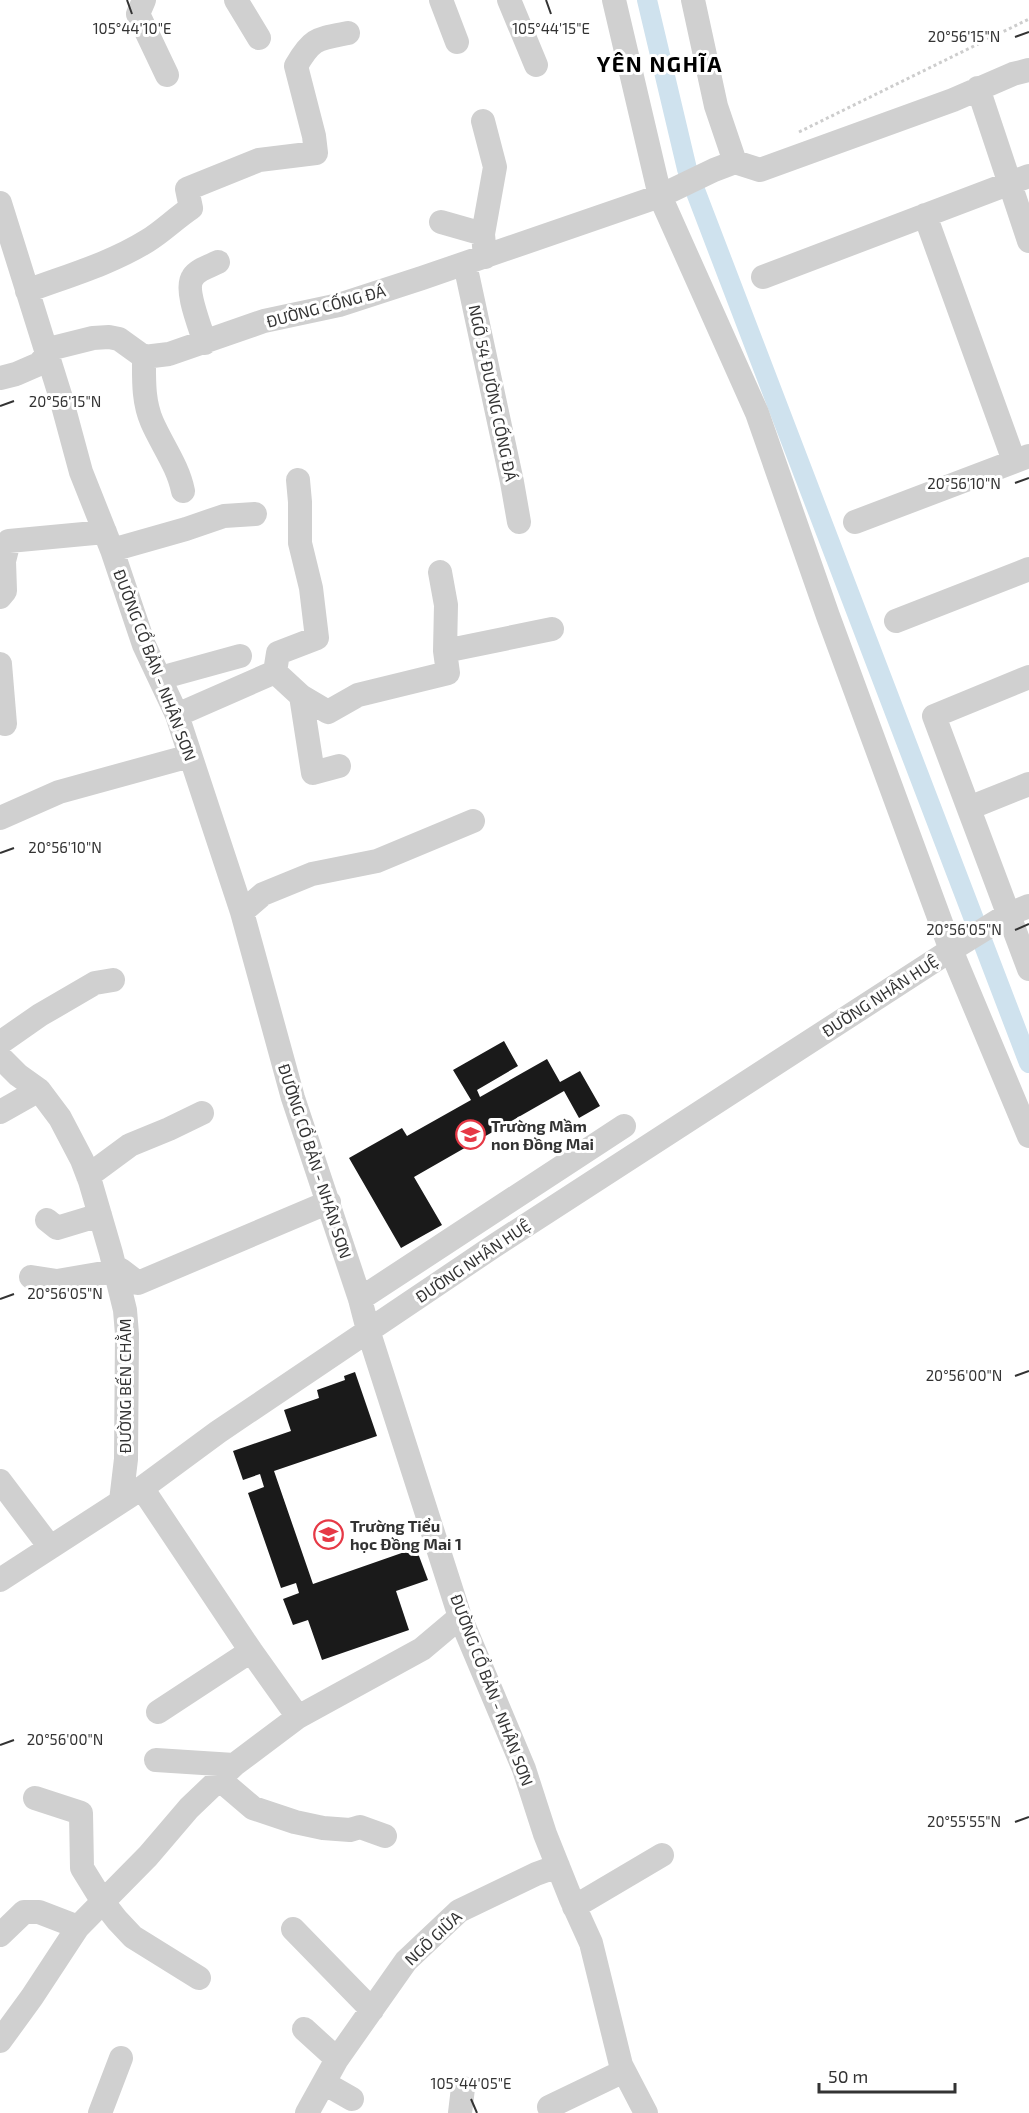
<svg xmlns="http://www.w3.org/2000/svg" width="1029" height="2113" viewBox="0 0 1029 2113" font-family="'Exo 2',sans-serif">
<rect width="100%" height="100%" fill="#fff"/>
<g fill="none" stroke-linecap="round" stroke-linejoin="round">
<path stroke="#cfe2ee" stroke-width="20" d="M647,0L687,169L1029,1063"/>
</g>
<path fill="#1a1a1a" d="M504,1041L518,1066L477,1090L480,1097L547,1059L560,1082L580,1071L600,1106L579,1118L564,1091L414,1177L442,1225L401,1248L349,1158L402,1128L407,1136L471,1100L453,1070Z
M355,1372L377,1436L274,1471L313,1584L416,1548L428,1580L396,1591L409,1630L322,1660L308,1620L293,1625L283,1599L299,1593L296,1583L281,1588L248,1493L264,1487L260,1474L243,1480L233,1451L291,1431L284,1410L319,1398L317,1390L345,1380L344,1376Z"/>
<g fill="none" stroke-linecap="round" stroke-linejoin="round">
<path stroke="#cdcdcd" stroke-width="3" stroke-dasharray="3 3" stroke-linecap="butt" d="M799,132L1029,19"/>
<path stroke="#d0d0d0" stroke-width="24" d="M144,0L138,14L167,75
M236,0L259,38
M441,0L457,42
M509,0L536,65
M614,0L660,196L757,413L828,616L951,950L1029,1136
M693,0L716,106L735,162
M978,88L1029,241
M483,121L495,167L483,234L485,257
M0,203L61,398L81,472L112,550L144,645L177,715L242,912L293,1098L360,1299L368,1330L460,1617L524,1769L545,1834L571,1899L591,1943L621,2065L646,2113
M925,215L1014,461
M441,222L483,234
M465,264L512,482L519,522
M763,277L1029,176
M27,291C67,276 110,264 147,241C162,232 176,218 191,208L187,189L259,160L316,153L314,136L296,66C312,38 317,39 348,33
M205,343C201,329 184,289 193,277C197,270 210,266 218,262
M144,357C144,380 143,401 152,422C162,445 178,466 183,491
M0,378L16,374L39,364L53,348L93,338L109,337L119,339L144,357L169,354L264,321L339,305L422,278L660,196L714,170L735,162L760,170L953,100L1013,74L1029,70
M855,522L1029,456
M112,550L186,529L224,516L255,514
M0,597L5,591L4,561L9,541L105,532
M896,621L1029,569
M445,651L552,629
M0,664L5,724
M275,672L301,696L328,712L358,695L448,673L445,651L446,605L440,572
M275,672L278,653L317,638L311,588L300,543V502L298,480
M1029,677L934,716L1029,969
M160,678L240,656
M301,696L313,773L339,766
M177,715L275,672
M969,808L1029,784
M0,818L59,792L190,756
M242,912L263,894L312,874L377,861L473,821
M0,1043L40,1015L95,983L113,980
M0,1057L18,1075L39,1090L60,1118L82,1160L90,1181L111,1253L125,1310L127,1334L126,1459L121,1501
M0,1112L39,1090
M88,1176L130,1145L169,1129L202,1113
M47,1220L57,1228L100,1215
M31,1277L57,1281L121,1270L138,1283L329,1202
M360,1299L624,1126
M0,1481L50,1547
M142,1488L251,1651L298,1717
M0,1580L142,1488L218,1432L494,1246L951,950L1009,914L1029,906
M158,1712L251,1651
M156,1760L234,1765
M219,1779L253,1808L295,1822L323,1828L350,1830L360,1827L385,1836
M35,1798L81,1813L82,1868L103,1902L117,1920L133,1937L199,1978
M574,1907L662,1855
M293,1929L372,2010
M0,1935L24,1912H39L78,1927
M304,2029L337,2059
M0,2041L32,1997L78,1927L148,1856L189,1808L234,1765L298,1717L422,1649L460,1617
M324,2083L352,2099
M549,2107L624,2071
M100,2113L121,2058
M307,2113L337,2059L406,1961L459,1911L536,1874L558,1866
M460,2113L463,2088"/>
</g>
<path fill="none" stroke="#333" stroke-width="2" d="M127,0L132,14M546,0L551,14M1015,37L1029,32M0,406L14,401M1015,483L1029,478M0,853L14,848M1015,930L1029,924M0,1299L14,1294M1015,1376L1029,1371M0,1745L14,1740M1015,1822L1029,1817M471,2099L477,2113"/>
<defs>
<symbol id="school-ring" viewBox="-11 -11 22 22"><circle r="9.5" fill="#fff" stroke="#e63946" stroke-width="1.5"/><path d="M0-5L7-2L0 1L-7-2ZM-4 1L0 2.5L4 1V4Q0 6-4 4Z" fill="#e63946"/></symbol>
</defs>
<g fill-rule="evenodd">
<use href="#school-ring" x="454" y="1118" width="33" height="33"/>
<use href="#school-ring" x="312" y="1518" width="33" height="33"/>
</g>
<g text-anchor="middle" stroke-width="6" stroke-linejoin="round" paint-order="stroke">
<g font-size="16" fill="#333" stroke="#fff">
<text transform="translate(326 306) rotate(-15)" y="6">ĐƯỜNG CỐNG ĐÁ</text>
<text transform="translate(493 393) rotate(78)" y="6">NGÕ 54 ĐƯỜNG CỐNG ĐÁ</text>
<text transform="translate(155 665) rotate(69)" y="6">ĐƯỜNG CỔ BẢN - NHÂN SƠN</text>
<text transform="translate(880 996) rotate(-33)" y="6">ĐƯỜNG NHÂN HUỆ</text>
<text transform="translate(315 1161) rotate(72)" y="6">ĐƯỜNG CỔ BẢN - NHÂN SƠN</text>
<text transform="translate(473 1261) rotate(-34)" y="6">ĐƯỜNG NHÂN HUỆ</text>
<text transform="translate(125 1386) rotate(-90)" y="6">ĐƯỜNG BẾN CHẰM</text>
<text transform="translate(492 1690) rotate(69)" y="6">ĐƯỜNG CỔ BẢN - NHÂN SƠN</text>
<text transform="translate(433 1938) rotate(-43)" y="6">NGÕ GIỮA</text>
</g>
<g font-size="16" font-weight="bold" fill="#333" stroke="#fff" text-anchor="start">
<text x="491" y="1132">Trường Mầm<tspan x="491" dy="18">non Đồng Mai</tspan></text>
<text x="350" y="1532">Trường Tiểu<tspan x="350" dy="18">học Đồng Mai 1</tspan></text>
</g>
<g font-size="22" font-weight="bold" letter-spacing="1.5" fill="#000" stroke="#fff">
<text x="660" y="72">YÊN NGHĨA</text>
</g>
</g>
<g font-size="15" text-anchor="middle" fill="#333" stroke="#fff" stroke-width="6" stroke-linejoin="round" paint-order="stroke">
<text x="132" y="34">105°44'10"E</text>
<text x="551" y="34">105°44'15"E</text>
<text x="964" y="42">20°56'15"N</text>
<text x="65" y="407">20°56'15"N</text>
<text x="964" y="489">20°56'10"N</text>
<text x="65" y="853">20°56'10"N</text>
<text x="964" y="935">20°56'05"N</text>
<text x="65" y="1299">20°56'05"N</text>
<text x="964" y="1381">20°56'00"N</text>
<text x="65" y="1745">20°56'00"N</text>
<text x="964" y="1827">20°55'55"N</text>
<text x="471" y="2089">105°44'05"E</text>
</g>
<path d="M819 2083v9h136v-9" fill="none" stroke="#333333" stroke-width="3"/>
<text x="828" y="2083" font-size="18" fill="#333333" stroke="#ffffff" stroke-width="4.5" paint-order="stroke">50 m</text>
</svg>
